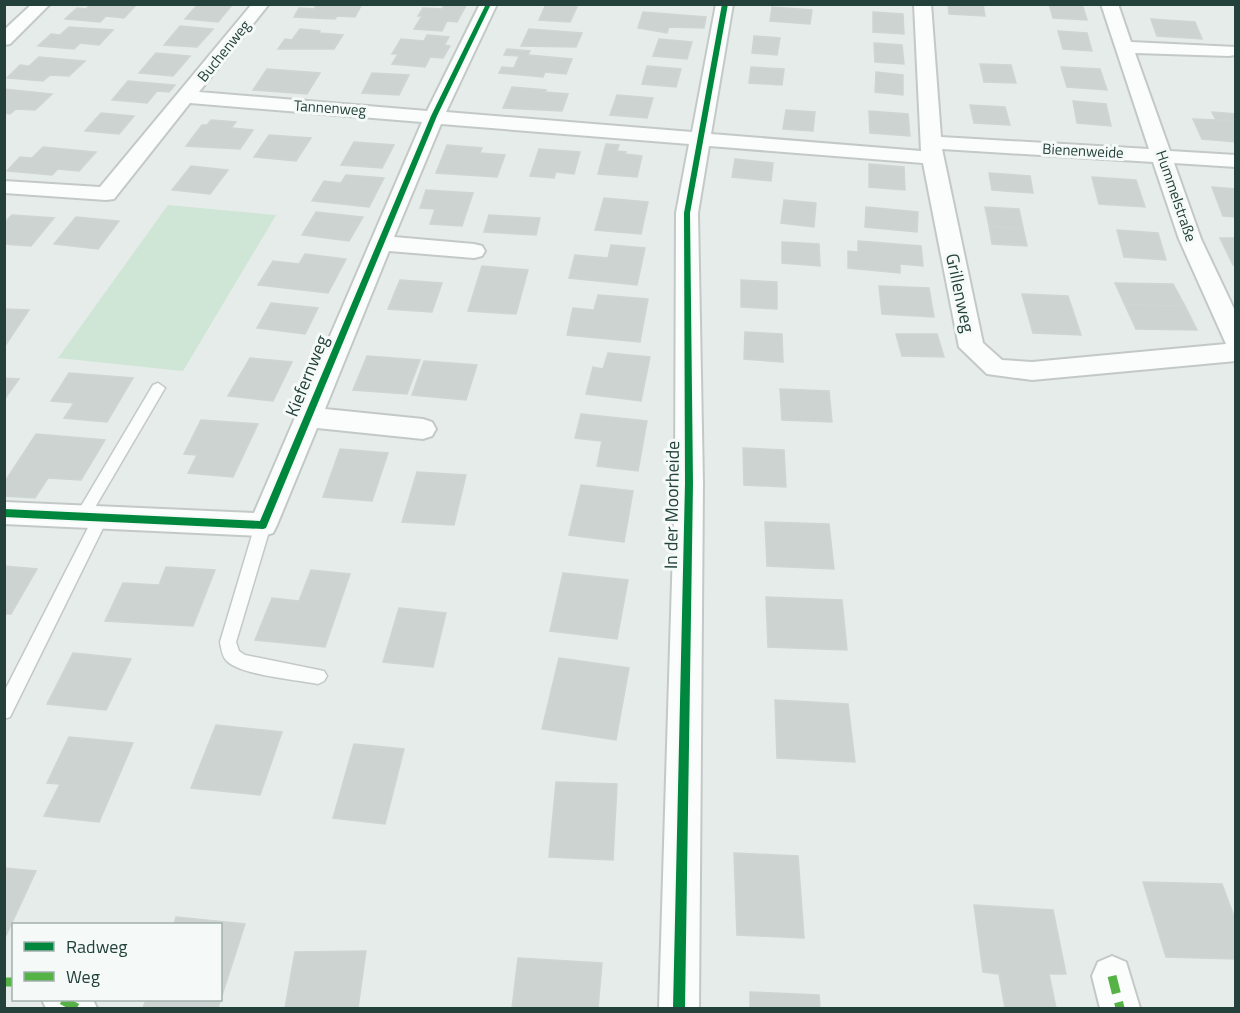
<svg xmlns="http://www.w3.org/2000/svg" width="1240" height="1013" viewBox="0 0 1240 1013" font-family="'Titillium Web',sans-serif">
<rect width="100%" height="100%" fill="#e6ece9"/>
<path fill="#cfe5d6" d="M168,205L276,215L183,371L58,358Z"/>
<path fill="#cdd3d1" stroke="#cfd5d2" stroke-width="1.5" d="M91,4H137L124,18L106,16L100,22L65,19L77,8L86,9Z
M198,4H231L232,5L218,22L185,19Z
M317,4H362L355,17L337,16L335,19L294,17L299,8L314,9Z
M445,4H467L457,22L447,21L442,31L414,29L422,16H418L423,8L442,9Z
M546,4H549L577,7L570,22L539,20Z
M948,4H983L985,16L949,14Z
M1049,4H1082L1087,20L1053,18Z
M772,7L812,10L810,24L770,21Z
M643,12L706,17L704,28L669,27L667,33L638,28Z
M873,12L903,14L904,34L873,32Z
M1151,19L1195,22L1202,39L1157,36Z
M180,26L213,29L197,47L164,45Z
M69,27L113,30L99,45L80,43L74,49L38,46L51,34L60,35Z
M300,29L320,31L319,33L343,35L334,49H278L285,39L292,40Z
M529,29L582,33L576,47L521,46Z
M1058,31L1087,33L1092,51L1063,49Z
M427,35L449,37L444,45L450,46L443,58L430,57L425,67L392,64L398,54H392L401,39L424,41Z
M754,36L780,38L777,55L752,53Z
M659,39L692,42L687,59L653,56Z
M874,43L902,45L904,64L875,62Z
M507,49L530,51L528,55L572,59L566,74L545,72L543,77L499,73L502,67L514,68L519,56L504,55Z
M156,53L190,56L173,76L139,73Z
M39,57L85,61L69,76L50,75L43,81L7,78L20,65L29,66Z
M980,64L1011,65L1016,83L984,82Z
M647,66L681,69L676,87L642,84Z
M751,67L784,69L782,85L749,83Z
M1061,67L1100,69L1107,90L1067,87Z
M267,69L320,73L307,94L253,90Z
M876,72L903,75V95L875,92Z
M372,73L409,75L399,95L362,93Z
M128,81L175,85L169,92L157,91L147,103L112,100Z
M512,87L546,90L545,92L568,94L562,111L503,108Z
M4,89L52,94L35,110L16,109L10,114L4,113Z
M617,95L653,98L647,118L610,115Z
M1073,101L1106,104L1111,126L1077,123Z
M970,105L1005,107L1010,125L974,123Z
M786,110L815,112L813,131L783,129Z
M869,111L908,114L910,136L870,133Z
M1212,112L1236,114V121L1216,120Z
M101,113L134,116L119,134L85,131Z
M1193,119L1236,121V142L1202,139Z
M211,120L236,122L231,128L253,130L240,149L186,146L202,125H207Z
M269,135L311,138L296,161L254,157Z
M354,142L394,145L382,168L341,165Z
M606,144L619,145L617,151L626,152L625,154L642,156L637,177L598,174Z
M447,145L482,148L480,153L505,155L497,177L436,173Z
M43,147L96,152L79,171L58,169L52,175L7,171L20,157L32,158Z
M539,149L580,152L574,174L556,172L554,178L530,176Z
M735,159L773,163L771,181L732,177Z
M869,164L904,167L905,190L869,187Z
M191,166L228,170L210,194L172,190Z
M989,173L1030,176L1033,193L992,190Z
M346,175L384,178L369,207L312,201L324,181L341,183Z
M1092,177L1136,180L1145,207L1099,204Z
M1212,187L1236,189V217L1223,216Z
M426,190L473,193L462,226L430,224L435,209L420,208Z
M604,198L648,202L641,234L595,230Z
M784,200L816,203L814,227L781,223Z
M866,207L918,212L917,232L865,227Z
M985,207L1019,209L1023,228L989,226Z
M316,212L363,217L349,241L302,235Z
M12,215L54,218L31,246L4,244V223Z
M489,215L540,218L536,235L484,232Z
M76,217L119,221L98,249L54,244Z
M989,226L1023,228L1027,246L992,244Z
M1117,230L1158,233L1166,260L1124,257Z
M1220,238H1236V265H1233Z
M858,241L921,246L923,266L900,264V273L848,268V251L858,252Z
M782,242L819,244L820,266L782,263Z
M611,245L645,248L637,285L569,278L575,255L608,258Z
M305,254L346,259L328,293L258,285L273,261L299,264Z
M482,266L528,270L516,314L468,311Z
M400,280L442,283L432,312L388,309Z
M741,280L777,282V309L741,307Z
M1115,283L1173,284L1185,306L1125,305Z
M879,286L929,288L934,317L882,314Z
M1022,294L1068,296L1081,335L1033,333Z
M598,295L648,299L640,342L567,335L573,308L594,310Z
M271,303L318,308L305,334L257,328Z
M1125,305L1185,306L1197,330L1136,329Z
M4,309L29,310L5,346H4Z
M745,332L782,334L783,362L744,359Z
M896,334H937L944,357L902,356Z
M608,353L650,357L641,401L586,394L593,367L603,369Z
M367,356L420,360L407,394L353,390Z
M250,358L292,362L273,401L228,396Z
M424,361L477,365L466,400L412,395Z
M69,373L133,378L107,422L64,418L74,403L51,401Z
M4,378L19,379L4,400Z
M780,389L829,391L832,422L782,420Z
M581,414L647,421L638,471L597,466L602,441L575,438Z
M201,420L258,424L233,477L188,473L197,455L184,454Z
M36,434L105,440L81,480L48,478L35,498L4,496V483Z
M743,448L784,450L786,487L744,485Z
M340,449L388,453L372,501L323,497Z
M417,472L466,475L454,525L402,522Z
M581,485L633,491L624,542L569,535Z
M765,522L829,524L834,569L767,566Z
M4,566L37,569L11,614H4Z
M166,567L215,570L193,626L105,621L123,583L159,585Z
M311,570L350,574L325,647L255,640L272,598L299,601Z
M563,573L628,580L617,639L550,631Z
M766,597L842,600L847,650L768,647Z
M399,608L446,613L433,667L383,662Z
M73,653L131,659L106,710L47,704Z
M559,658L629,668L616,740L542,729Z
M775,700L848,704L855,762L777,758Z
M216,725L282,732L260,795L191,788Z
M69,737L133,743L99,822L44,816L60,784L47,783Z
M354,744L404,749L385,824L333,818Z
M556,782L617,784L613,860L549,857Z
M734,853L798,856L804,938L737,935Z
M4,868L36,871L4,940Z
M1143,882L1222,884L1236,922V959L1166,957Z
M974,905L1053,910L1066,974H1049L1056,1008H1005L999,974L983,972Z
M176,917L245,924L218,1008H143L146,1000H220V924H174Z
M366,951L358,1008H285L295,952Z
M518,958L602,963L598,1008H512Z
M750,992L819,995L820,1008H750Z"/>
<g fill="none" stroke-linecap="round" stroke-linejoin="round">
<defs>
<path id="service" d="M158,383L165,388L87,521H77L74,517L77,513L153,385Z
M100,512L105,514L108,518L10,717L4,719V692L95,514Z
M263,519L268,521L271,525L236,642L239,651L245,655L324,671L327,676L324,681L318,684C298,680 238,675 226,660C222,656 221,647 220,642L255,525L258,521Z"/>
<path id="minor" d="M32,4H50L10,44L4,45V30Z
M252,4H269L199,92L427,111L480,4H497L446,112L692,132L716,4H733L711,134L921,151L914,4H931L941,137L1149,149L1101,4H1118L1131,42L1236,47L1235,55L1229,56L1135,53L1170,151L1236,155V167L1174,163L1201,239L1236,313V361L1032,380L987,374L959,347L923,163L709,146L698,213L703,483L699,1008H659L675,483L676,213L689,144L441,124L394,237L474,244L482,246L485,251L482,256L474,258L389,251L325,409L423,419L432,422L436,429L432,436L423,439L317,428L277,525L273,533L263,536L4,524V502L254,513L422,122L190,103L114,199L106,200L4,193V181L100,187ZM942,149L1153,162L1179,239L1226,344L1032,362L1002,360L983,343Z
M1112,956L1126,962L1140,1008H1100L1092,976L1098,962Z
M42,1000H93L97,1008H46Z"/>
</defs>
<use href="#service" stroke="#c3c9c7" stroke-width="3"/>
<use href="#minor" stroke="#c3c9c7" stroke-width="4"/>
<use href="#service" fill="#fbfcfc" fill-rule="evenodd"/>
<use href="#minor" fill="#fbfcfc" fill-rule="evenodd"/>
<path stroke="#55b346" stroke-width="9" stroke-dasharray="18 9" stroke-linecap="butt" d="M1112,976L1120,1008
M4,982H14
M62,1000L77,1008"/>
<defs>
<path id="cycleway" d="M486,4H491L437,116L266,528L263,529L4,517V509L260,521L431,116Z
M722,4H728L690,213L693,483L685,1008H673L685,483L684,213Z"/>
</defs>
<use href="#cycleway" stroke="#f5faf8" stroke-width="4"/>
<use href="#cycleway" fill="#00873e" fill-rule="evenodd"/>
</g>
<g text-anchor="middle" stroke-width="6" stroke-linejoin="round" paint-order="stroke">
<g font-size="15" fill="#23413a" stroke="#f5faf8">
<text transform="translate(224 51) rotate(-51)" y="5">Buchenweg</text>
<text transform="translate(330 108) rotate(4)" y="5">Tannenweg</text>
<text transform="translate(1083 151) rotate(3)" y="5">Bienenweide</text>
<text transform="translate(1176 196) rotate(71)" y="5">Hummelstraße</text>
</g>
<g font-size="18" fill="#23413a" stroke="#f5faf8">
<text transform="translate(960 293) rotate(78)" y="6">Grillenweg</text>
<text transform="translate(307 376) rotate(-68)" y="6">Kiefernweg</text>
<text transform="translate(672 505) rotate(-89)" y="6">In der Moorheide</text>
</g>
</g>
<rect width="1240" height="1013" fill="none" stroke="#23413a" stroke-width="12"/>
<rect x="12" y="923" width="210" height="78" fill="#f5faf8" stroke="#a1b0ac" stroke-width="1.5"/>
<rect x="24" y="942" width="30" height="9" fill="#00873e" stroke="#a1b0ac" stroke-width="1.5"/>
<text x="66" y="953" font-size="18" fill="#23413a">Radweg</text>
<rect x="24" y="972" width="30" height="9" fill="#55b346" stroke="#a1b0ac" stroke-width="1.5"/>
<text x="66" y="983" font-size="18" fill="#23413a">Weg</text>
</svg>
